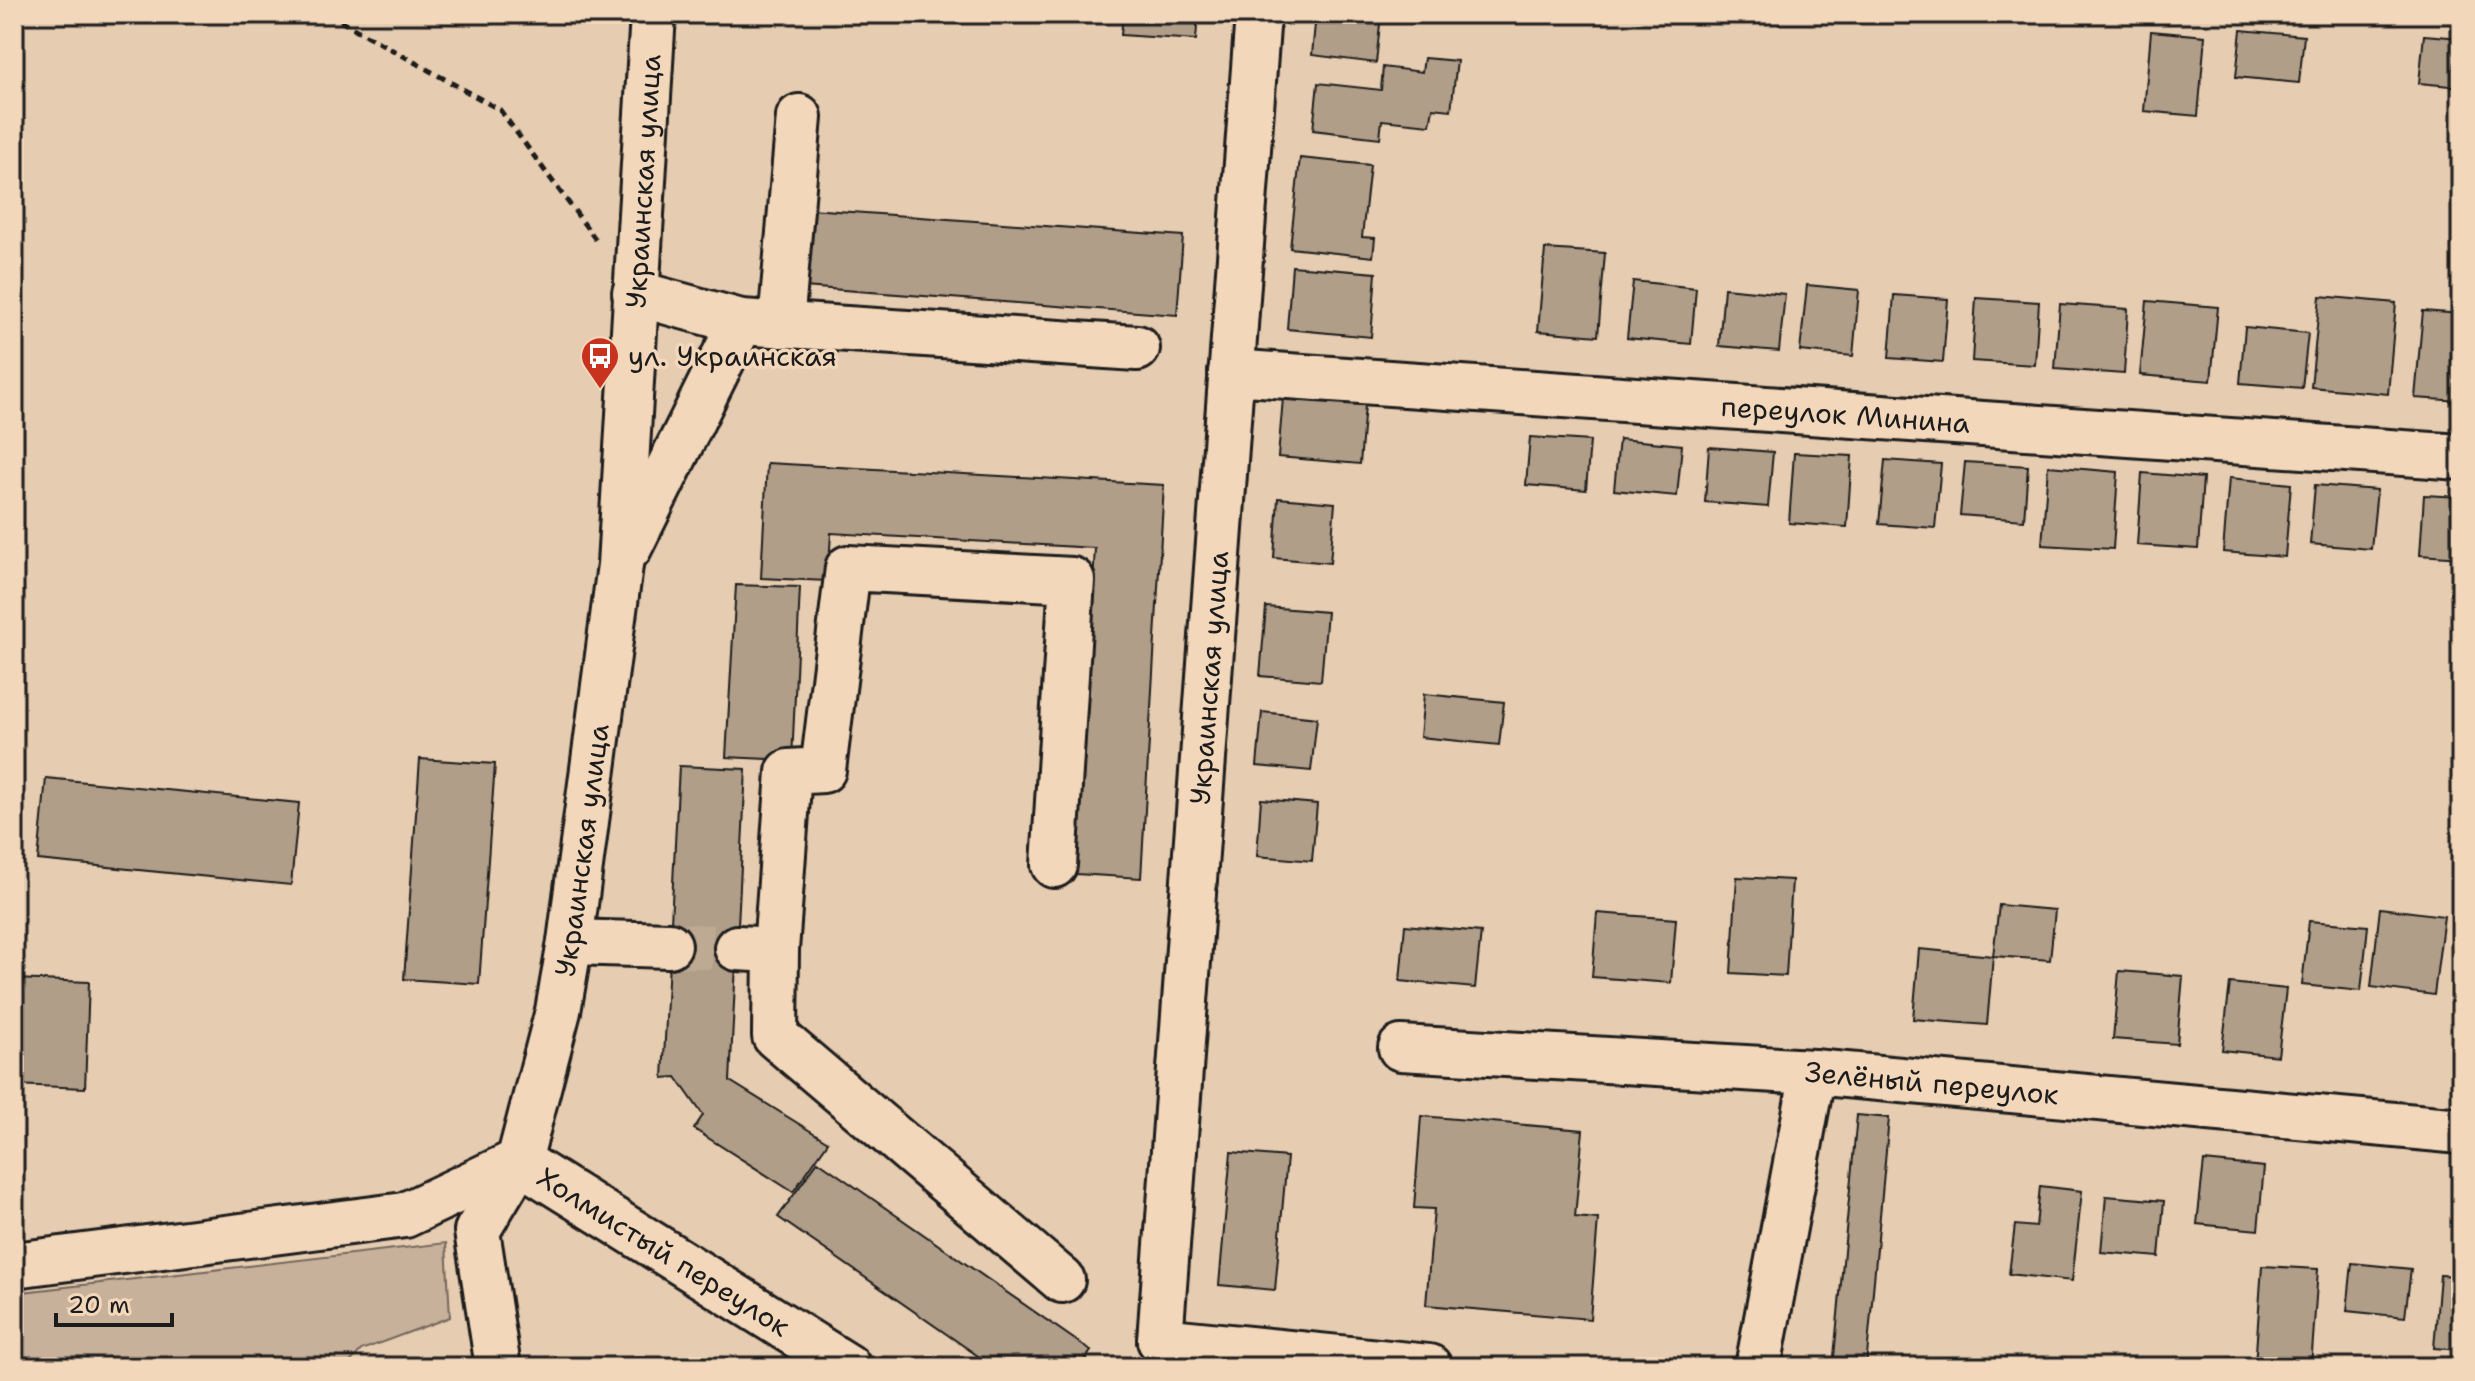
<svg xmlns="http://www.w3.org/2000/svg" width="2475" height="1381" viewBox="0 0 2475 1381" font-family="'Shantell Sans',sans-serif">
<rect width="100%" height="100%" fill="#e6ccb0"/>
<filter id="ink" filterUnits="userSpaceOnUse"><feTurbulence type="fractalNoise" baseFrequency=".0125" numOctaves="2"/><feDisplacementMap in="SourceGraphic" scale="16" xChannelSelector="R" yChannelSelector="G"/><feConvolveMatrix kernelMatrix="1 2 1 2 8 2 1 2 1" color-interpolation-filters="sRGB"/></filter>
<g filter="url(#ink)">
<path fill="#c8b19b" stroke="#72665c" stroke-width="2" d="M446,1243L450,1317L361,1350L346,1367H14V1293Z"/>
<path fill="#b19e89" stroke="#1c1c1c" stroke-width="2" d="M1123,14H1198L1196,40L1121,35Z
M1316,14H1451L1450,22L1381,14L1376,63L1312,55Z
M2241,30L2304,36L2299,83L2236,77Z
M2151,31L2205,36L2198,116L2144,111Z
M2424,35L2461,38V87L2419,83Z
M1424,58L1457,61L1451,110L1433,108L1430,125L1382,120L1380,138L1313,130L1318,83L1381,90L1383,67L1422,72Z
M1300,158L1370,165L1362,237L1375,238L1373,257L1290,248Z
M810,209L1183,236L1177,315L804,287Z
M1545,249L1605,253L1598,336L1538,331Z
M1292,266L1376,273L1371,337L1287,329Z
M1633,281L1696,288L1691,344L1627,338Z
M1807,285L1859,290L1853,356L1800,351Z
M1724,288L1785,294L1779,351L1719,346Z
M1894,295L1948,299L1943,362L1889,358Z
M2320,296L2396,303L2388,394L2311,387Z
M1976,298L2039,302L2035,365L1972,361Z
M2147,301L2218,307L2211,381L2140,375Z
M2060,304L2128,309L2124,374L2055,369Z
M2423,311L2461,314V401L2415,398Z
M2245,327L2308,333L2302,388L2240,383Z
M1283,398L1365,405L1360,464L1278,457Z
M1530,437L1590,441L1586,490L1526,485Z
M1619,439L1682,445L1677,496L1614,490Z
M1709,447L1773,452L1768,507L1705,502Z
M1794,453L1852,456L1847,527L1789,523Z
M1885,460L1941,464L1935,528L1879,524Z
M1965,462L2028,466L2024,520L1960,515Z
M767,463L1164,485L1141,878L1076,874L1095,548L831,533L828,581L761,578Z
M2048,466L2118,472L2113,549L2042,545Z
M2142,473L2203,478L2198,549L2137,545Z
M2229,478L2291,484L2285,557L2223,552Z
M2315,485L2377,490L2371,549L2310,544Z
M2424,495L2461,497V558L2420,555Z
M1278,498L1335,503L1330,563L1274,558Z
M736,585L800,587L792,760L726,757Z
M1266,607L1327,612L1321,681L1260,676Z
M1424,694L1504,702L1499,745L1420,737Z
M1262,712L1317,718L1311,771L1257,766Z
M420,759L495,764L479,984L404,979Z
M679,766L746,769L730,1081L828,1142L793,1192L694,1129L703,1115L676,1077L663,1078Z
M46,778L299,803L291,885L38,860Z
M1261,799L1317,804L1312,861L1257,856Z
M1737,877L1792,880L1786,976L1731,973Z
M1999,905L2055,910L2050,960L1993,956Z
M2380,908L2444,916L2434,995L2371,987Z
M1597,913L1676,919L1671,983L1592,977Z
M2309,921L2368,926L2361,991L2302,985Z
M1405,925L1481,932L1475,988L1400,981Z
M1919,949L1993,956L1987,1025L1913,1019Z
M2119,971L2183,976L2177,1044L2113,1039Z
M14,979L89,982L85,1088L14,1085Z
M2230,983L2286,989L2278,1056L2222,1050Z
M1857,1115L1889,1118L1866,1367H1833Z
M1421,1116L1583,1130L1575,1217L1598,1219L1590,1319L1426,1305L1434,1209L1414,1208Z
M1231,1152L1287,1157L1275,1290L1219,1285Z
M818,1161L1091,1351L1080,1367H994L778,1217Z
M2204,1161L2264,1167L2258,1230L2197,1224Z
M2040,1186L2082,1191L2072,1281L2009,1274L2015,1225L2036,1227Z
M2106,1196L2164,1201L2159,1257L2101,1252Z
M2352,1263L2411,1269L2405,1317L2347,1311Z
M2262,1266L2318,1269L2311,1367L2255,1366Z
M2440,1275L2461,1276V1350L2434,1348Z"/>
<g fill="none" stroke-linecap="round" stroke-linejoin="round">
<path stroke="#bea992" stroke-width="44" stroke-dasharray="44 22" stroke-linecap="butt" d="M669,945L737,948"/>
<defs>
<g id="minor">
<path d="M635,293L741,322"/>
<path d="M781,325L799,117"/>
<path id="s1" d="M1231,372L2461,457"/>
<path d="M629,548L741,322L1137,348"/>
<path d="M570,942L669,945"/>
<path d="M737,948L776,950L789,772L823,770L848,568L1072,580L1054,865"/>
<path d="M776,950L775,1036L1062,1280"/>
<path id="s2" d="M1401,1048L1813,1072L2461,1131"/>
<path id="s3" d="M14,1265L405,1215L519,1161L558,1011L570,942L620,565L653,14"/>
<path id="s4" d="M1160,1340L1258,14"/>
<path d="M1160,1340L1429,1367"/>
<path id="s5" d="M498,1367L477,1231L519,1161L848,1367"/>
<path d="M1758,1367L1813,1072"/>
</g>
</defs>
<use href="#minor" stroke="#1c1c1c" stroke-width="50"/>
<path stroke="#1c1c1c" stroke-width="5" stroke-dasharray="8 6" stroke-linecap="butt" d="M328,14L500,110L596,240"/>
<use href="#minor" stroke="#f3d7ba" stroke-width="44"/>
</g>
</g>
<defs>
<symbol id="bus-pin" viewBox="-11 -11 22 30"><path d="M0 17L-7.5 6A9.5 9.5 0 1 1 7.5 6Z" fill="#c8321e" stroke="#f3d7ba"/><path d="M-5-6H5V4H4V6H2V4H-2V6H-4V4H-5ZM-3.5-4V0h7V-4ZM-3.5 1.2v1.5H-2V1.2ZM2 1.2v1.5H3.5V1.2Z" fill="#fff"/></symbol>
</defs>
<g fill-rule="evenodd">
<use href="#bus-pin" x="578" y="334" width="44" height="60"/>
</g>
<g text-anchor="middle" stroke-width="7" stroke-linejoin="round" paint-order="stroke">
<g font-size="28" fill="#1c1c1c" stroke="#f3d7ba">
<text dy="10" stroke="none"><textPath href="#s3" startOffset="1510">Украинская улица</textPath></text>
<text dy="10" stroke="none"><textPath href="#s1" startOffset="616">переулок Минина</textPath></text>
<text dy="10" stroke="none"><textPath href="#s4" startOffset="664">Украинская улица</textPath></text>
<text dy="10" stroke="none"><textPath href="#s3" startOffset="838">Украинская улица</textPath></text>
<text dy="10" stroke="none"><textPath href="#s2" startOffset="532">Зелёный переулок</textPath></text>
<text dy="10" stroke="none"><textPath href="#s5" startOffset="390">Холмистый переулок</textPath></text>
</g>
<g font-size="28" fill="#1c1c1c" stroke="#f3d7ba" text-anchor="start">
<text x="628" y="366">ул. Украинская</text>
</g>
</g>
<rect width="2475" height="1381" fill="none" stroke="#f3d7ba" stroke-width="48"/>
<rect x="24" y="24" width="2427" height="1333" fill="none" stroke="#1c1c1c" stroke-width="3" filter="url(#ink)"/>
<path d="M56 1313v12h116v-12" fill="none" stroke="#1c1c1c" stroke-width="4"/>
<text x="68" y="1313" font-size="24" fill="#1c1c1c" stroke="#f3d7ba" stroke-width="6" paint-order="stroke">20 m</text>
</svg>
